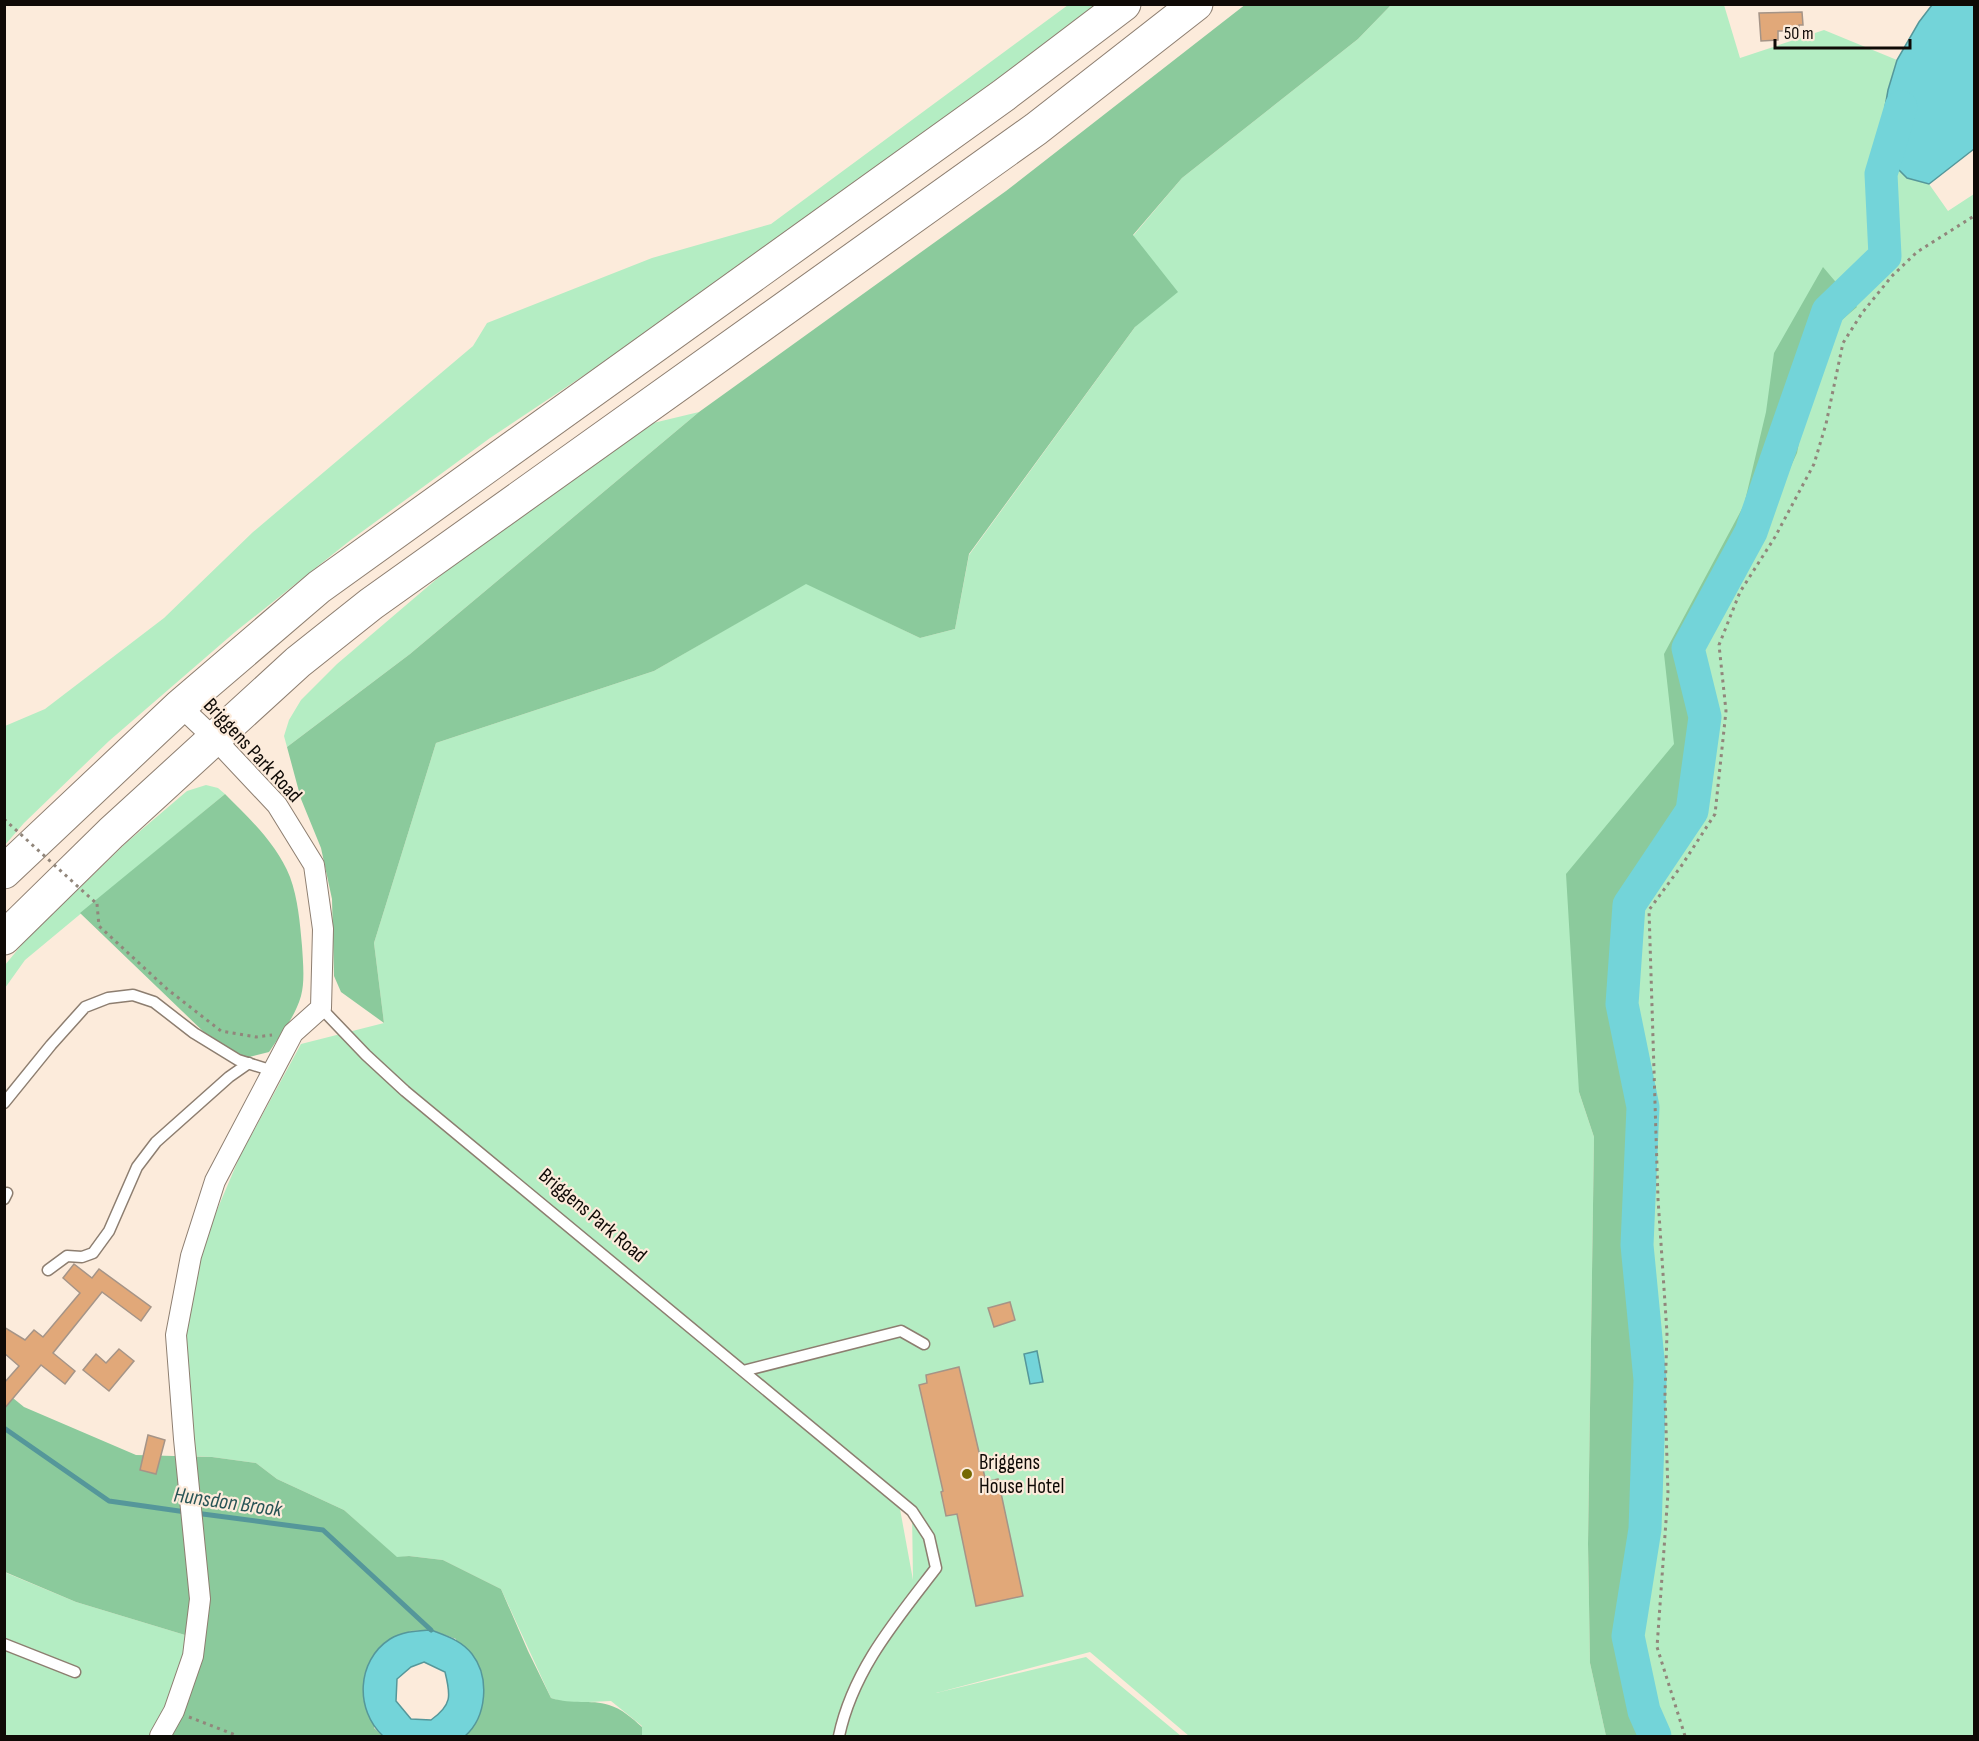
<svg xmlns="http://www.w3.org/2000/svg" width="1979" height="1741" viewBox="0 0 1979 1741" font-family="'Sofia Sans Condensed',sans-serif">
<rect width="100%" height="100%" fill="#fcebdb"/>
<path fill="#b4edc3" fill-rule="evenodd" d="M1068,5H1107L634,342L490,438L352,539L235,632L109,741L24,823L5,845V726L45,709L164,618L253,532L473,346L487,323L652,258L771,224Z
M1391,5H1724L1740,58L1824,30L1897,60L1888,90L1880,136L1907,178L1929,184L1948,211L1974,194V1736H1646L1616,1635L1623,1094L1579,1081V1092L1594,1137L1588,1544L1590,1663L1606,1736H1189L1090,1652L936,1693L1086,1657L1181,1736H642V1726L611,1701L566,1703L551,1698L501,1589L443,1560L409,1556L397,1558L344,1510L277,1479L256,1463L212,1457L190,1456L183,1334L197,1257L240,1156L301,1044L384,1023L374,943L436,743L654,671L806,583L920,638L955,629L969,555L1138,323L1133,236L1182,178L1358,39ZM814,1434L912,1511L913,1580L900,1509Z
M699,412L410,654L287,747L284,736L289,720L301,700L337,664L446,571L529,507L649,424Z
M206,785L218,788L225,794L25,960L5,988V965L24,942L126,843L187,791Z
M4,1572L76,1602L195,1638L164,1736H5Z"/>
<path fill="#8bca9c" d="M1246,4L1391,5L1358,39L1182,178L1133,235L1178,292L1135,327L969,554L955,629L920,638L806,584L654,671L436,743L374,943L384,1023L341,992L334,976L332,899L321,848L301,799L287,747L410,654L699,412L1006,191Z
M1823,267L1857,307L1830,330L1809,392L1797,453L1762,529L1700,645L1711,718L1700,809L1634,906L1627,1002L1649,1113L1642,1242L1657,1376L1651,1528L1635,1619L1644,1671L1665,1736H1606L1590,1663L1588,1544L1594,1137L1579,1092L1566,874L1674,744L1664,654L1744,505L1766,412L1774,353Z
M225,794C249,818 277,844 290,877C298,899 300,923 302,946C303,961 305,982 301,996C295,1017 281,1034 269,1052L234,1061L80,913Z
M8,1394L24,1407L136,1455L212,1457L256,1463L277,1479L344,1510L397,1557L409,1556L443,1560L501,1589L528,1651L551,1698C573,1705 590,1699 609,1705C622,1709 632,1718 642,1727V1736H465L467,1735L456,1639L431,1630L410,1631L374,1728L383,1736H164L195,1638L76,1602L5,1572L4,1397Z"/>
<path fill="#73d4d9" stroke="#55979a" stroke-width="1.5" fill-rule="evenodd" d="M1932,5H1974V149L1929,184L1907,178L1896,167L1880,136L1888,90L1897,60L1919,22Z
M1037,1351L1043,1382L1030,1384L1024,1354Z
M431,1630C446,1636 461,1640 472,1654C490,1677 487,1717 465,1736H383C355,1710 356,1661 390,1639C403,1631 417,1631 431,1630ZM424,1662L445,1672C451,1696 452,1705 431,1720L411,1719L396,1701L397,1679L411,1667Z"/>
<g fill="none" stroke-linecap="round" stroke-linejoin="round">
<path stroke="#55979a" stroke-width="5" d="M4,1428L109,1501L186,1512
M195,1513L323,1530L431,1630"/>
<path stroke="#73d4d9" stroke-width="33" d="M1655,1736L1644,1711L1628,1636L1645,1529L1650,1380L1637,1245L1643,1107L1622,1004L1629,905L1692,811L1705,717L1688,648L1751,532L1828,311L1885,256L1881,174L1901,107"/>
</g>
<path fill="#e1a879" stroke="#a59487" stroke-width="1.5" d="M1802,12L1803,25H1799V31H1778V40L1761,41L1759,13Z
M74,1264L92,1278L99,1269L151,1307L141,1321L102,1292L53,1353L75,1371L65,1384L41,1365L4,1409V1383L19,1366L4,1353V1327L25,1340L34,1330L43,1337L80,1293L63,1278Z
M1010,1302L1015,1320L994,1327L988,1308Z
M119,1349L134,1361L109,1391L83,1370L96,1354L106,1363Z
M959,1367L986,1482L998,1479L1023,1596L976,1606L957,1514L946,1516L941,1492L943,1491L919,1385L927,1383L926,1375Z
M148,1435L165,1440L156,1474L140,1470Z"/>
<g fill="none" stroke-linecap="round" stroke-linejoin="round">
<defs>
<path id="lane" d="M321,1008L366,1055L405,1091L912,1511L929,1537L936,1568C896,1620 853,1670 839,1736
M4,1103L51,1045L85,1007L108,998L133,995L154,1002L194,1033L238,1060L273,1071
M4,1199L7,1193
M48,1270L67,1256L82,1257L93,1253L109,1231L137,1167L156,1142L229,1077L249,1063
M743,1371L901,1331L924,1344
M4,1644L75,1672"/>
<path id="street" d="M160,1736L174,1711L193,1656L200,1599L184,1439L176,1335L191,1256L215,1181L273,1071L293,1033L321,1008L323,929L314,865L277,805L215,739L180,706"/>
<path id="highway" d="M4,872L180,706L319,587L1004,95L1124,4
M4,938L111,833L298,662L371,604L1036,129L1196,4"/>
</defs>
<use href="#lane" stroke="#8d7e70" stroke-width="13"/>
<use href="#street" stroke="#8d7e70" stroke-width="22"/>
<use href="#highway" stroke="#8d7e70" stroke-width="35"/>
<path stroke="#91867b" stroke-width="3" stroke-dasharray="3 4.5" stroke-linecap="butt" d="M97,904L99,926L167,989L221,1031L256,1037L272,1035
M189,1717L238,1736
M1685,1736L1657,1647L1668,1493L1665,1395L1667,1333L1658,1199L1649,910L1682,865L1715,814L1726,711L1719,645L1740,592L1775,537L1814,464L1826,424L1843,343L1862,313L1892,276L1917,252L1974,216"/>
<use href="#lane" stroke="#fff" stroke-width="10"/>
<use href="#street" stroke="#fff" stroke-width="20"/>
<use href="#highway" stroke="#fff" stroke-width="33"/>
<path stroke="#91867b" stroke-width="3" stroke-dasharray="3 4.5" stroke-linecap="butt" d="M4,819L97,904"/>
</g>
<circle fill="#756800" stroke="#fcebdb" stroke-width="2" cx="967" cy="1474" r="6"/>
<g text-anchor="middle" stroke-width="4.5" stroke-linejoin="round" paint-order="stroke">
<g font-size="21" fill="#0f0a06" stroke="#fcebdb">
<text transform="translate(253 750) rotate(47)" y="7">Briggens Park Road</text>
<text transform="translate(593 1215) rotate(40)" y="7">Briggens Park Road</text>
</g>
<g font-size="21" fill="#0f0a06" stroke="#fcebdb" text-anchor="start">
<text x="979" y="1469">Briggens<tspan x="979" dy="24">House Hotel</tspan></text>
</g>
<g font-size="22" font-style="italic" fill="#285456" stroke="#fcebdb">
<text transform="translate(228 1501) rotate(8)" y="8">Hunsdon Brook</text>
</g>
</g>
<rect width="1979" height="1741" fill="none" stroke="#0f0a06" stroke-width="12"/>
<path d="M1775 39v9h135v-9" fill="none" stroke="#0f0a06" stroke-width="3"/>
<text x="1784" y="39" font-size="18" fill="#0f0a06" stroke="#fcebdb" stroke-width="4.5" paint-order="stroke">50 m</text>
</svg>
